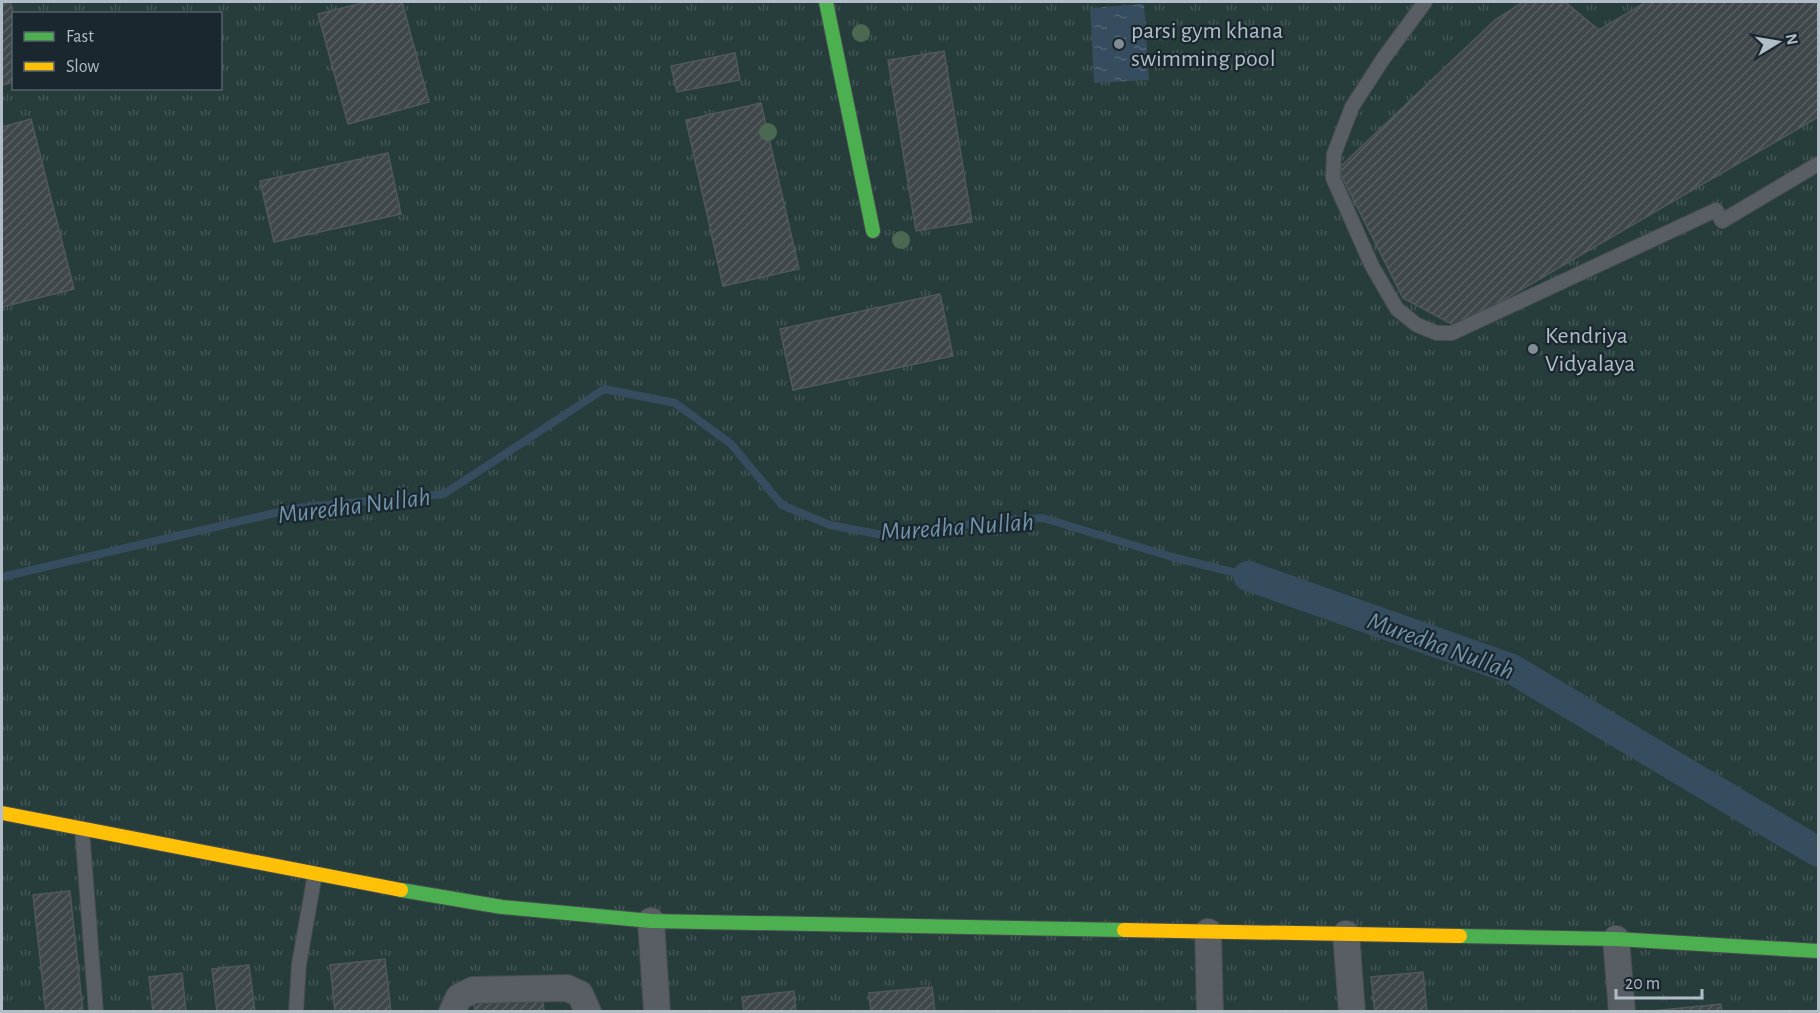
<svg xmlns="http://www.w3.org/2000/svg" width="1820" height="1013" viewBox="0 0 1820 1013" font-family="'Alegreya Sans',sans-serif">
<defs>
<pattern id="park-tufts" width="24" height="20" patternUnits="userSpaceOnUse" patternTransform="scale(1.5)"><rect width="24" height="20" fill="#273d3b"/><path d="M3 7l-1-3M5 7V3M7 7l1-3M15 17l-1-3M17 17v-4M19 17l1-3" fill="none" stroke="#445756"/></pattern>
<pattern id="water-ripples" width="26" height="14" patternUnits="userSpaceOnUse" patternTransform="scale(1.5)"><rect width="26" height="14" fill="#354d5e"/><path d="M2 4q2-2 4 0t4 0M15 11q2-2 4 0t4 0" fill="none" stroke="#506574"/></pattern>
<pattern id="building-hatch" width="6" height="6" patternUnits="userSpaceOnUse" patternTransform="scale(1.5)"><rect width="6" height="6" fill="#40474b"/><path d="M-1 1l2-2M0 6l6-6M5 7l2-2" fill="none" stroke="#596063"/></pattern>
</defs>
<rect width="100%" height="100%" fill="#283034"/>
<path fill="url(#park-tufts)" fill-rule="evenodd" d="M2,2H1818V1011L2,1012ZM14,14H220V88H14Z"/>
<path fill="url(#water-ripples)" d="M1144,4L1149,80L1094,83L1090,8Z"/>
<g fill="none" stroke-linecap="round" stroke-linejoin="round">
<path stroke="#354d5e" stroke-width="8" d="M2,577L296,508L444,494L604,389L675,403L731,444L782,505L830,525L888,536L978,523L1043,518L1172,557L1248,576"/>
<path stroke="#354d5e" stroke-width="30" d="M1248,576L1512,669L1818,852"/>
</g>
<path fill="url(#building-hatch)" stroke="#50585c" stroke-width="1.5" d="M2,2H10L14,14V82L2,85Z
M366,2H402L429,102L348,124L318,14Z
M1523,2H1565L1599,30L1646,2H1818V117L1457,327L1403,298L1338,169L1495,20Z
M944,51L972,222L916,231L888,60Z
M735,53L740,80L677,92L671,66Z
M761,103L799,269L723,286L686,120Z
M31,119L74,289L2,307V127Z
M388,153L401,214L274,242L260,181Z
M940,294L953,356L793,390L780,329Z
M70,891L83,1012H46L33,895Z
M385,959L391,1012H335L330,965Z
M249,965L255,1012H217L212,969Z
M1423,972L1427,1012H1375L1371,977Z
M182,973L186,1012H153L149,977Z
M932,987L935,1012H871L869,993Z
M794,991L796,1012H744L742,997Z
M543,999L544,1012H475L474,1002Z
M1721,1004L1722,1012L1651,1011Z"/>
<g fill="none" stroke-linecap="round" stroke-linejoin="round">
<defs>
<path id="lane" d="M1425,2L1383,59L1352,107L1334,154L1333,178L1372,266L1397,309L1417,325L1437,333H1452L1716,210L1722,221L1818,164
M82,829L96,1012
M296,1012L299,964L315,874"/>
<path id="street" d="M651,921L657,1012
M1208,932L1210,1012
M1346,934L1352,1012
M1616,939L1622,1012
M452,1012L459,997L473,990L567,988L580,994L588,1012"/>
<path id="fast" d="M826,2L873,231
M401,890L502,907L651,921L1124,930
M1460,936L1616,939L1818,951"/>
<path id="slow" d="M2,813L401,890
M1124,930L1460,936"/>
</defs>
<use href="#lane" stroke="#464c4f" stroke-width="16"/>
<use href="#street" stroke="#464c4f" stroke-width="28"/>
<use href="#fast" stroke="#464c4f" stroke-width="16"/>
<use href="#slow" stroke="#464c4f" stroke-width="16"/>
<use href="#lane" stroke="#585e63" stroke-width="14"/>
<use href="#street" stroke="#585e63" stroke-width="26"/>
<use href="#fast" stroke="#4caf50" stroke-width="14"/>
<use href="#slow" stroke="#ffc107" stroke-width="14"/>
</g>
<g fill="#4b6952">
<circle cx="861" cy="33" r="9"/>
<circle cx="768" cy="132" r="9"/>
<circle cx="901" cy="240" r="9"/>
</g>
<g fill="#818c94" stroke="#1b272f" stroke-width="2">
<circle cx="1119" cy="44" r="6"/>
<circle cx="1533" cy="349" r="6"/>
</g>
<g text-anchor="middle" stroke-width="4.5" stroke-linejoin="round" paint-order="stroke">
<g font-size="24" fill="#b1bdc7" stroke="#1b272f" text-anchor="start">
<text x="1131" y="38">parsi gym khana<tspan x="1131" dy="28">swimming pool</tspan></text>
<text x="1545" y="343">Kendriya<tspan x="1545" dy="28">Vidyalaya</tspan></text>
</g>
<g font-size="26" font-style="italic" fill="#7194aa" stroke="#1b272f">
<text transform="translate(354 505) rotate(-7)" y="9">Muredha Nullah</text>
<text transform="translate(957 526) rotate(-4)" y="9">Muredha Nullah</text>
<text transform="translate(1441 645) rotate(20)" y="9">Muredha Nullah</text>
</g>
</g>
<rect width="1820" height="1013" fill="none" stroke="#b1bdc7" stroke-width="6"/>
<rect x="12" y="12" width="210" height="78" fill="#1b272f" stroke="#57636c" stroke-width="1.5"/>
<rect x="24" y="32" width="30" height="9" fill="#4caf50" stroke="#57636c" stroke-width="1.5"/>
<text x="66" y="42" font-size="18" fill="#b1bdc7">Fast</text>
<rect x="24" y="62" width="30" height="9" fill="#ffc107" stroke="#57636c" stroke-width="1.5"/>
<text x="66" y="72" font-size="18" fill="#b1bdc7">Slow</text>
<g transform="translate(1778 42) rotate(79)" stroke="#1b272f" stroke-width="4.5" paint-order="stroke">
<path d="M0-4.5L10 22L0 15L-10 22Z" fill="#b1bdc7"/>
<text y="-9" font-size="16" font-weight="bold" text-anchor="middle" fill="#b1bdc7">N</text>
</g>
<path d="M1616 989v9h86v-9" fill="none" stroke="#b1bdc7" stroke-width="3"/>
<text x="1625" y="989" font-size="18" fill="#b1bdc7" stroke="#1b272f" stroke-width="4.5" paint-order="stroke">20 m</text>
</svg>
